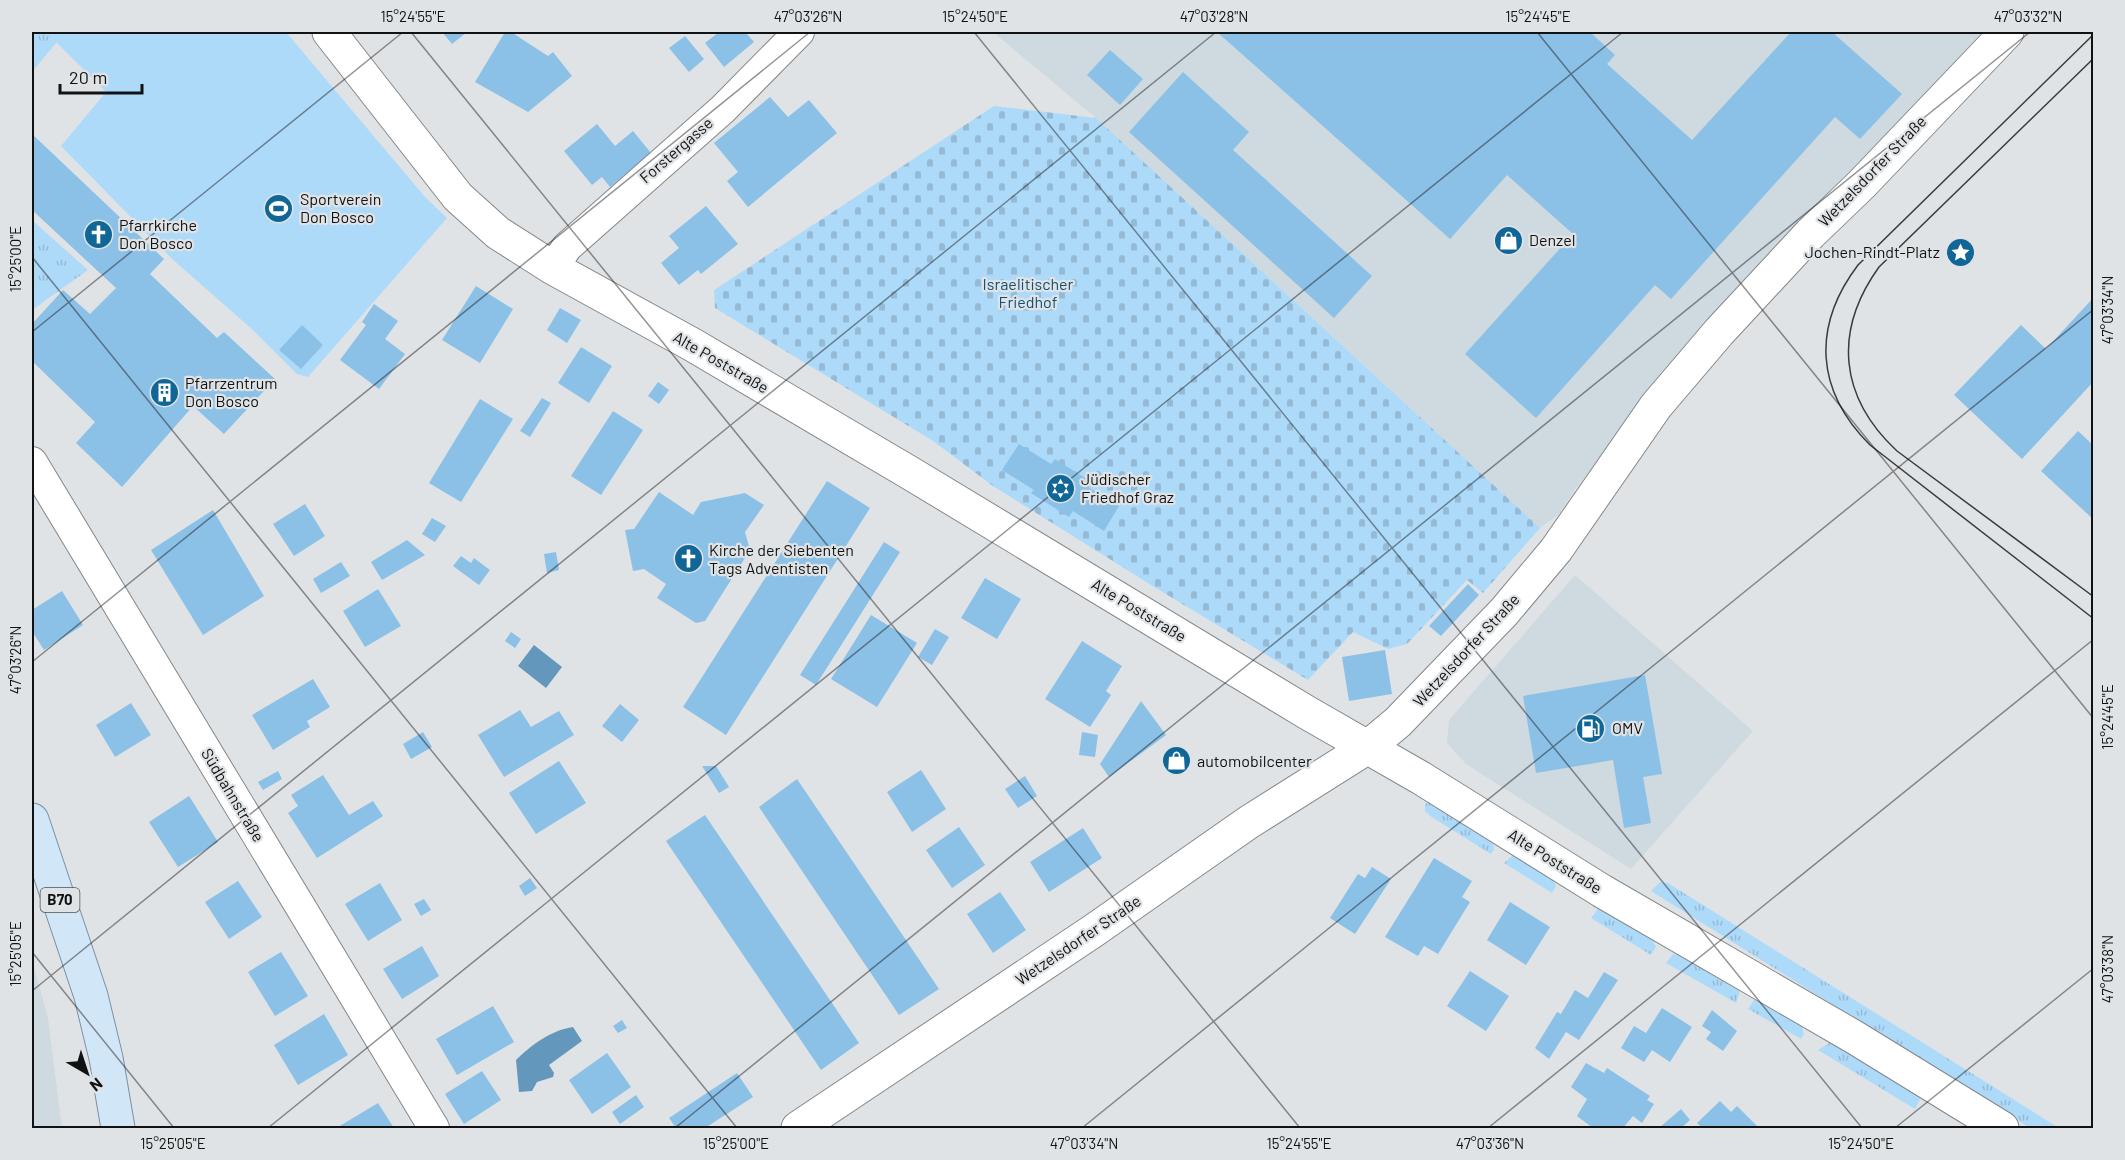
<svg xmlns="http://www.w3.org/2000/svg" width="2125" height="1160" viewBox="0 0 2125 1160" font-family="Barlow,sans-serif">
<defs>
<pattern id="grass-tufts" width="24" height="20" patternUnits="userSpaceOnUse" patternTransform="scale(1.5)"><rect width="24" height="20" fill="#aedafa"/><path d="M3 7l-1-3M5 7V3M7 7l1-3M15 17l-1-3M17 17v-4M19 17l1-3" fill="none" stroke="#95bad5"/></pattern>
<pattern id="cemetery-stones" width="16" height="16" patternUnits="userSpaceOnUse" patternTransform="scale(1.5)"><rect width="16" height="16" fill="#aedafa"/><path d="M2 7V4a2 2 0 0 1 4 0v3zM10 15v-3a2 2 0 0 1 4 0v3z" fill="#95bad5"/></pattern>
</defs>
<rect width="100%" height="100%" fill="#e0e3e5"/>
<path fill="#cfd9e0" d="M993,32H1983L1707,323L1576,488L1559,514L1540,528L1096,118Z
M1575,575L1753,731L1631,869L1466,764L1447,743L1449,720Z
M32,960L48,1018L62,1128H32Z"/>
<path fill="url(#grass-tufts)" d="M32,32H46L57,42L32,72Z
M32,220L88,270L32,310Z
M1429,800L1492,839L1494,850L1491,854L1430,816L1425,811V805Z
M1512,856H1519L1553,878L1556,886L1552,893L1504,863Z
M1660,882L1668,883L2059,1128H2030L1651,891Z
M1598,909H1604L1652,939L1656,947L1651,955L1591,918Z
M1673,954L1680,955L1736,987L1740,991L1736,1003L1666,963Z
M1754,1000H1761L1801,1023L1804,1034L1801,1039L1748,1009Z
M1829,1043H1834L1918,1094L1920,1099L1915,1109L1818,1050Z"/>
<path fill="url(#cemetery-stones)" d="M994,106L1096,118L1540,528L1483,593L1467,580L1407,644L1388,649L1353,632L1308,680L1151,585L993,486L933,441L715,308L714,290Z"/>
<path fill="#aedafa" d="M46,32H286L425,197L447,218L308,377L297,374L254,331L171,258L61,146L106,92Z"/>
<path fill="#6397bc" d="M534,645L562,667L546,688L518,666Z
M573,1027L582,1041L549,1065L554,1073L553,1077L537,1082L532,1091L519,1092L516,1060C531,1045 552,1030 573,1027Z"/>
<path fill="#8bc0e7" d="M442,32H467L452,44Z
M505,32H511L548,56L553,52L572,76L528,112L475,82Z
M719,32H745L754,42L724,67L705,43Z
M1217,32H1590L1615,55L1607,64L1692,140L1791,32H1832L1902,94L1860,139L1835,117L1671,299L1655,285L1536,418L1465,354L1573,234L1507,175L1450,239Z
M685,36L704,59L689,72L669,48Z
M1110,50L1143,79L1120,105L1087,75Z
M1183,72L1249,132L1233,150L1372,276L1334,318L1129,132Z
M770,97L788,117L809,100L837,133L748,207L727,181L738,172L714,143Z
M597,124L615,146L633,131L651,153L610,187L602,177L592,185L564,151Z
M32,134L164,259L150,274L217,338L224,332L275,379L224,434L193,406L122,487L76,443L95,422L32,361V324L63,290L90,314L116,288L32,210Z
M706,206L738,244L701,274L698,270L679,285L661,263L679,248L669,236Z
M476,286L513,309L480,363L442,340Z
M2094,297V381L2022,459L1954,395L2021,325L2046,349Z
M374,304L398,321L385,339L405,354L379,389L340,360L366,325L362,322Z
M560,308L581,320L567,343L547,330Z
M302,325L323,345L301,369L279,350Z
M581,347L612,366L589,403L558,383Z
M658,382L669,390L659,404L648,396Z
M542,398L551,403L530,437L520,431Z
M480,399L513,419L461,502L429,483Z
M613,411L643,430L601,495L571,476Z
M2078,431L2094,446V520L2041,471Z
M1019,444L1051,464L1055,459L1090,481L1086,486L1119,506L1104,531L1073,511L1069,517L1031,493L1034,490L1002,470Z
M827,481L870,508L726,735L683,707Z
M659,492L693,515L701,502L745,493L764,505L745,532L750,550L705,621L696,623L657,598L666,584L644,569L633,571L625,530L634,529Z
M305,504L325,536L294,556L273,524Z
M213,510L264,596L203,635L151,550Z
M432,518L446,526L435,542L422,534Z
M407,540L425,555L382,580L371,562Z
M884,542L900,552L816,685L800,675Z
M556,552L559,570L547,573L544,554Z
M461,556L471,563L474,558L490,570L479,585L453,566Z
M341,562L350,576L321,593L313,579Z
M985,578L1021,599L997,639L961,618Z
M1468,584L1479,595L1441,636L1429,626Z
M378,589L401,626L365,647L343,611Z
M62,591L83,625L44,650L32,631V610Z
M871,615L917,643L877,707L831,679Z
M935,629L949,637L932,665L918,657Z
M511,632L521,639L515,648L505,641Z
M1082,641L1122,666L1106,691L1111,695L1090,727L1045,699Z
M1385,650L1392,694L1349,701L1342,657Z
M1645,675L1662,774L1643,777L1651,823L1624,828L1613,760L1536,773L1523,696Z
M313,679L330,707L307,721L310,727L273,750L252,715Z
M1141,701L1166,735L1109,777L1100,764Z
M131,703L151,735L115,757L96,725Z
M620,704L639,720L622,742L602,726Z
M520,710L531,727L559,711L574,735L504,777L478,735Z
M423,732L432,747L411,759L403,744Z
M1082,732L1098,735L1095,757L1079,755Z
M559,761L586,803L536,834L509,793Z
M702,766H716L729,787L719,793Z
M921,770L946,809L912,832L887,792Z
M278,771L282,779L263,790L258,782Z
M323,775L349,815L373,801L383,816L317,858L288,813L298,806L291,795Z
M1025,776L1037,796L1018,808L1005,789Z
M797,779L939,989L899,1015L759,807Z
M189,796L218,842L178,867L149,822Z
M705,815L859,1043L821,1070L666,841Z
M959,827L985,865L952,888L926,850Z
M1083,828L1102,858L1049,892L1030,862Z
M1434,858L1472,881L1462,897L1470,902L1438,954L1424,946L1418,956L1385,937Z
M1372,867L1391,879L1355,934L1330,918L1358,874L1365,878Z
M530,878L537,888L525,896L519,886Z
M238,881L262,917L229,939L205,902Z
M380,883L402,920L368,941L345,904Z
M1000,892L1026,930L993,953L967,914Z
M424,899L431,910L421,916L414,904Z
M1510,902L1550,927L1526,965L1487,940Z
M422,946L439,976L402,999L383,969Z
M281,952L308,996L275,1016L248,972Z
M1470,971L1509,996L1486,1031L1447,1006Z
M1604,972L1618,980L1579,1040L1566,1032L1549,1059L1535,1048L1557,1012L1561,1014L1575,990L1588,998Z
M493,1006L514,1042L457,1075L436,1039Z
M1662,1008L1692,1027L1670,1062L1652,1050L1644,1062L1621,1048L1634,1026L1646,1033Z
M1712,1010L1737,1031L1723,1051L1706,1039L1711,1032L1702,1026Z
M324,1014L348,1055L298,1085L274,1045Z
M622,1020L627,1028L618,1033L613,1026Z
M607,1053L631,1087L592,1114L569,1080Z
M1586,1063L1604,1073L1607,1068L1650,1096L1647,1100L1654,1104L1642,1123L1633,1116L1623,1128H1593L1577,1116L1587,1099L1571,1087Z
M482,1071L501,1100L464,1124L445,1094Z
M737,1073L753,1097L705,1128H676L669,1118Z
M636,1095L644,1107L620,1124L612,1112Z
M1720,1101L1731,1112L1737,1106L1759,1128H1702L1697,1123Z
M378,1103L394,1128H339L338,1127Z
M1681,1109L1690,1120L1681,1128H1659Z"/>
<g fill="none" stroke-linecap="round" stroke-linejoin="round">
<defs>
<path id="street" d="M553,268L567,247L723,109L799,32
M32,462L434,1128"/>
<path id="secondary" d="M329,32L458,197L498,233L553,268L693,345L910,473L1306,712L1421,778L1602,891L1854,1037L2002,1128
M798,1128L1093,931L1249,822L1368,747L1398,722L1504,612L1556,550L1656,406L1719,332L1810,234L1861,185L2007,32"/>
<path id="primary" d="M32,820L91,996L106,1058L118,1128"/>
</defs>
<use href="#street" stroke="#848789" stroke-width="32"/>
<use href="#secondary" stroke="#848789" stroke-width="35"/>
<use href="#primary" stroke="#7a91a3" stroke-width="35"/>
<use href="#street" stroke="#fff" stroke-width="30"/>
<use href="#secondary" stroke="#fff" stroke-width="33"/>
<use href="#primary" stroke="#d1e6f7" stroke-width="33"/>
<path stroke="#393b3c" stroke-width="1.5" d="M2094,34L1858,265C1812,326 1815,390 1870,445L2094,619
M2094,58L1879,267C1833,331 1839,397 1897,451L2094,597"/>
</g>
<path fill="none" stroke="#111213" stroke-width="1.5" stroke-opacity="0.45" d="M411,32L1300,1128M974,32L1862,1128M1537,32L2094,719M32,257L737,1128M32,332L403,32M32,662L810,32M32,952L174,1128M32,991L1216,32M268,1128L1623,32M675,1128L2030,32M1082,1128L2094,309M1488,1128L2094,639M1895,1128L2094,968"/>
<defs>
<symbol id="stadium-disc" viewBox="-11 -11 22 22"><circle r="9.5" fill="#106697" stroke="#e0e3e5"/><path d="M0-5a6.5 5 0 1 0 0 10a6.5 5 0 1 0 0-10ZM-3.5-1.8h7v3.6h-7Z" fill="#fff"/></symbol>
<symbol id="church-disc" viewBox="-11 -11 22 22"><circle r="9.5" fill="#106697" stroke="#e0e3e5"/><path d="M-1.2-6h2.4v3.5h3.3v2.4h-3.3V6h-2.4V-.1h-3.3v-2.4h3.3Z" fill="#fff"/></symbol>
<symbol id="shop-disc" viewBox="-11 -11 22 22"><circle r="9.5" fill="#106697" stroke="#e0e3e5"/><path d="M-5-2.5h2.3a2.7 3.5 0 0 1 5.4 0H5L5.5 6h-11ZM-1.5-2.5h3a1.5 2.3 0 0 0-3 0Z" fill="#fff"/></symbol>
<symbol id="sight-disc" viewBox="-11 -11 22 22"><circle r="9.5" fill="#106697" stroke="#e0e3e5"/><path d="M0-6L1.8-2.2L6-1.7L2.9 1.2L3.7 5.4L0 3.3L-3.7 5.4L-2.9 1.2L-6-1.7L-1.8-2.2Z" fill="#fff"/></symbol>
<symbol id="building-disc" viewBox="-11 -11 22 22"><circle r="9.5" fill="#106697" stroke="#e0e3e5"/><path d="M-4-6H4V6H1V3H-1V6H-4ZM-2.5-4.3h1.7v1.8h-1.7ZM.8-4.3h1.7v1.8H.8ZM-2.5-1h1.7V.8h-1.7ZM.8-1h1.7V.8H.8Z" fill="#fff"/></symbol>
<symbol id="synagogue-disc" viewBox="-11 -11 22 22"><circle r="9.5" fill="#106697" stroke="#e0e3e5"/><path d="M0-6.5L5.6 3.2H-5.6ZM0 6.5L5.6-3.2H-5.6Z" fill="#fff"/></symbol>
<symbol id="fuel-disc" viewBox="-11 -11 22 22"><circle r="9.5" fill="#106697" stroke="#e0e3e5"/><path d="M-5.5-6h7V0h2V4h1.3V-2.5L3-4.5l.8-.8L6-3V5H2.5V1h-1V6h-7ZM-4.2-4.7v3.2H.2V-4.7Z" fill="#fff"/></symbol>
</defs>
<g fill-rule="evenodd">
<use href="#stadium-disc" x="262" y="192" width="33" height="33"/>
<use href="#church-disc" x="82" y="218" width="33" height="33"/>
<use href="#shop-disc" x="1492" y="224" width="33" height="33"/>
<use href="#sight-disc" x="1944" y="236" width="33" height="33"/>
<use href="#building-disc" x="148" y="376" width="33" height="33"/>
<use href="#synagogue-disc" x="1044" y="472" width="33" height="33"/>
<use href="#church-disc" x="672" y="542" width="33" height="33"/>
<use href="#fuel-disc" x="1574" y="712" width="33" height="33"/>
<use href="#shop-disc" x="1160" y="744" width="33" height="33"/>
</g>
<g text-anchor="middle" stroke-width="4.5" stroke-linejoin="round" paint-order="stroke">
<rect fill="#e0e3e5" stroke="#4f5152" stroke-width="1.5" x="40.5" y="888" width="39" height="24" rx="4.5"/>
<g font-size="15" font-weight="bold" fill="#111213">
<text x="60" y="905">B70</text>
</g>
<g font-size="16" fill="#111213" stroke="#e0e3e5">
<text transform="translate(676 150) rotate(-41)" y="6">Forstergasse</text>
<text transform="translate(1872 171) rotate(-46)" y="6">Wetzelsdorfer Straße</text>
<text transform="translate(721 362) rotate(30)" y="6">Alte Poststraße</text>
<text transform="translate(1139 610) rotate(31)" y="6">Alte Poststraße</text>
<text transform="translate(1466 650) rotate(-47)" y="6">Wetzelsdorfer Straße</text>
<text transform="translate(233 795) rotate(59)" y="6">Südbahnstraße</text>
<text transform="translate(1555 861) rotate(32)" y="6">Alte Poststraße</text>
<text transform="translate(1078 940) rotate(-34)" y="6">Wetzelsdorfer Straße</text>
</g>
<g font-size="16" fill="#111213" stroke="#e0e3e5" text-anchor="start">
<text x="300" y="205">Sportverein<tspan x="300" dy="18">Don Bosco</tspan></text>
<text x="119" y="231">Pfarrkirche<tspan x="119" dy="18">Don Bosco</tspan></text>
<text x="1529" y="246">Denzel</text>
<text x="1940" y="258" text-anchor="end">Jochen-Rindt-Platz</text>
<text x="185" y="389">Pfarrzentrum<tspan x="185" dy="18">Don Bosco</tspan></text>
<text x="1081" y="485">Jüdischer<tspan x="1081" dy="18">Friedhof Graz</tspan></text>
<text x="709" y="556">Kirche der Siebenten<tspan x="709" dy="18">Tags Adventisten</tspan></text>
<text x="1612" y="734">OMV</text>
<text x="1197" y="767">automobilcenter</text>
</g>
<g font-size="16" fill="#125075" stroke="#e0e3e5">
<text x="1028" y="290">Israelitischer<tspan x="1028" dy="18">Friedhof</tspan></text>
</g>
</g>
<rect width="2125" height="1160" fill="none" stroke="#e0e3e5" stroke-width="66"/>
<g transform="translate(87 1073) rotate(141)" stroke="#e0e3e5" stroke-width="4.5" paint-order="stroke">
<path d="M0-4.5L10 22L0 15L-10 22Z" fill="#111213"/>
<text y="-9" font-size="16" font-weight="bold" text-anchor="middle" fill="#111213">N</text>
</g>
<path d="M60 84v9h82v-9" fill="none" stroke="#111213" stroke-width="3"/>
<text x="69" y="84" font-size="18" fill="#111213" stroke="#e0e3e5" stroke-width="4.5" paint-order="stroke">20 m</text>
<rect x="33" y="33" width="2059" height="1094" fill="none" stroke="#111213" stroke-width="2"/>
<g font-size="15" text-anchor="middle" fill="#111213">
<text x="413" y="22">15°24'55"E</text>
<text x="808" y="22">47°03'26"N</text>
<text x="975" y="22">15°24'50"E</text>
<text x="1214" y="22">47°03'28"N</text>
<text x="1538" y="22">15°24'45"E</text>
<text x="2028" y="22">47°03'32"N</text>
<text transform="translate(16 259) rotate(-90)" y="5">15°25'00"E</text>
<text transform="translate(2108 310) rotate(-90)" y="5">47°03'34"N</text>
<text transform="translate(16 660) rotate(-90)" y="5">47°03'26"N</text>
<text transform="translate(2108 717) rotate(-90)" y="5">15°24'45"E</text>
<text transform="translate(16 954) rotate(-90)" y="5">15°25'05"E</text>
<text transform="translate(2108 969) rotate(-90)" y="5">47°03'38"N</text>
<text x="173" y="1149">15°25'05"E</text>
<text x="736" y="1149">15°25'00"E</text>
<text x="1084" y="1149">47°03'34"N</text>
<text x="1299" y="1149">15°24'55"E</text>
<text x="1490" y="1149">47°03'36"N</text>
<text x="1861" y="1149">15°24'50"E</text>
</g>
</svg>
